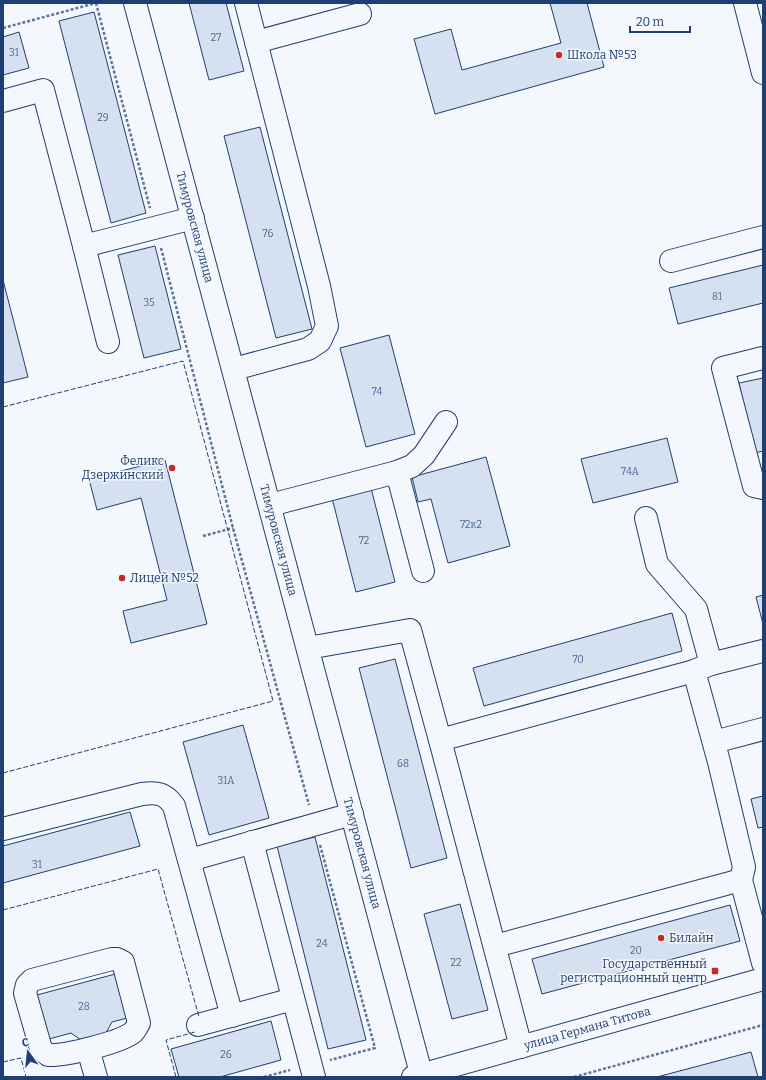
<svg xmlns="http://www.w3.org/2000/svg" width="766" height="1080" viewBox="0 0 766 1080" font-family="Bitter,serif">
<rect width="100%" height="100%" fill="#f4f7fb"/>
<path fill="#d5e0f0" stroke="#1d3f73" d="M189,3H226L244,71L209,80Z
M550,3H587L604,67L435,114L414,39L451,29L462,70L561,43Z
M94,12L146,213L111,223L59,21Z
M19,32L29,68L3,75V37Z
M260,127L312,329L276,338L224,136Z
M155,246L181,349L144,358L118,255Z
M763,265V303L678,324L669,288Z
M3,280L28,377L3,383Z
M389,335L415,434L366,447L340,348Z
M763,378V451L755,453L739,383Z
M667,438L678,482L593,503L581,459Z
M486,457L510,546L448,563L431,499L418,502L412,477Z
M165,460L207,624L131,643L123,611L167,600L141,498L97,510L89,479Z
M371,488L395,582L356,592L332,498Z
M763,595V624L756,597Z
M672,613L682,651L484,706L473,668Z
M395,659L447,858L411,868L359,668Z
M243,725L269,818L209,835L183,742Z
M763,796V827L758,828L751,799Z
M130,812L140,846L3,883V846Z
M315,837L366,1040L328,1049L277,846Z
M460,904L488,1010L452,1019L424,914Z
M730,905L740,941L542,994L532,959Z
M119,973L131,1017L112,1022L106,1033L81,1040L71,1033L49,1039L37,995Z
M271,1021L281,1060L220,1077H179L171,1049Z
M751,1052L758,1077H657Z"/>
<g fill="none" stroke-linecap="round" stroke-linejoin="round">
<defs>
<g id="minor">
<path id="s1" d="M135,3L422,1077"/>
<path d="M745,3L763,73"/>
<path d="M256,42L360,14"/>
<path d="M3,101L43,90L84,246L193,218"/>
<path d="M84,246L108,342"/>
<path d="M671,261L763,237"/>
<path d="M763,358L723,368L754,486L763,488"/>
<path d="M234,369L308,349L320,341L327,326L319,286L246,3"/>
<path d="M397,472L423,571"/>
<path d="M270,505L397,472L412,466L424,455L446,422"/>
<path d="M646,518L657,564L696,609L711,664"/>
<path d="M308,648L410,630L440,740L694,671L711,664L763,651"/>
<path d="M694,671L719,762L744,867L741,880L763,963"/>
<path d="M440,740L521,1047"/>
<path d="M714,742L763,729"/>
<path d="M3,829L142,794C157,792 165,793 174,806L232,1016"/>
<path d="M252,842L314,1077"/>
<path d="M190,860L352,814"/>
<path d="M495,946L741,880"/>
<path d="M112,959H117L123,962L139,1023C137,1026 135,1031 132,1033C118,1043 65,1056 48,1055L41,1049L25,993L27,985L32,980Z"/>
<path d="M198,1025L293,999"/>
<path d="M88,1049L96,1077"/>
<path id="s2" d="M413,1077L763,979"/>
</g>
</defs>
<use href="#minor" stroke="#1d3f73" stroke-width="24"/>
<path stroke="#5e769c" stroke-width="2.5" stroke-dasharray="3 2" stroke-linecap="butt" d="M96,3L150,208
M3,28L96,3
M161,248L233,528L309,805
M203,536L233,528
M320,845L375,1048L330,1060
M264,1077L290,1070
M574,1077L763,1025"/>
<use href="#minor" stroke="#f4f7fb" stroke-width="22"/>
<path stroke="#1d3f73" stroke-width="1" stroke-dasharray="5 2" stroke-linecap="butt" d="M3,407L183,361L273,701L3,773
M3,910L158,869L199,1017
M3,1062L21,1058L26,1077
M176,1077L166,1040L195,1032"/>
</g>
<g fill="#c62828" stroke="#f4f7fb" stroke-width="1.5">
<circle cx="559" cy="55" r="4"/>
<circle cx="172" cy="468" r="4"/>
<circle cx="122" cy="578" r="4"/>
<circle cx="661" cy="938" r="4"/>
<rect x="711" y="967" width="8" height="8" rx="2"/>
</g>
<g text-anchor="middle" stroke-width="3" stroke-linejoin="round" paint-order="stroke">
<g font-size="10" fill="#4b6792">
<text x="216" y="41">27</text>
<text x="14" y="56">31</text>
<text x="103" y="121">29</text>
<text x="268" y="237">76</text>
<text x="717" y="300">81</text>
<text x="149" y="306">35</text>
<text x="377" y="395">74</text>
<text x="630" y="475">74А</text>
<text x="471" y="528">72к2</text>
<text x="364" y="544">72</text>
<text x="578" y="663">70</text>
<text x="403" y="767">68</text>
<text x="226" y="784">31А</text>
<text x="37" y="868">31</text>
<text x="322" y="947">24</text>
<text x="636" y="954">20</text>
<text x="456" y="966">22</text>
<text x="84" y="1010">28</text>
<text x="226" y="1058">26</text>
</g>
<g font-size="12" fill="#1d3f73" stroke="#f4f7fb" text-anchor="start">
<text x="567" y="59">Школа №53</text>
<text x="164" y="465" text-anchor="end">Феликс<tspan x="164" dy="14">Дзержинский</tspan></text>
<text x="130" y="582">Лицей №52</text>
<text x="669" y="942">Билайн</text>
<text x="707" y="968" text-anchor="end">Государственный<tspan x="707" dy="14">регистрационный центр</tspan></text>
</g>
<g font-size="12" fill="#1d3f73" stroke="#f4f7fb">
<text dy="4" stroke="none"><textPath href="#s1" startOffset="232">Тимуровская улица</textPath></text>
<text dy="4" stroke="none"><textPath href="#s1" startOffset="556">Тимуровская улица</textPath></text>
<text dy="4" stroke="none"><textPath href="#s1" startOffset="880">Тимуровская улица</textPath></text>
<text dy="4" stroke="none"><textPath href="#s2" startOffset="181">улица Германа Титова</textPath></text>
</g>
</g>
<rect width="766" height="1080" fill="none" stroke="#1d3f73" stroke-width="8"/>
<g transform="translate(28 1052) rotate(345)" stroke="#f4f7fb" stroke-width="3" paint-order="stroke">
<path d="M0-3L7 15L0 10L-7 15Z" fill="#1d3f73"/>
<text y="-6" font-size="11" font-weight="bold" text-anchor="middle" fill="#1d3f73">С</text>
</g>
<path d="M630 26v6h60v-6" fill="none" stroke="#1d3f73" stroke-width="2"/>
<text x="636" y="26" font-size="12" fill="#1d3f73" stroke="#f4f7fb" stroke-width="3" paint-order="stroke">20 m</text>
</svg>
